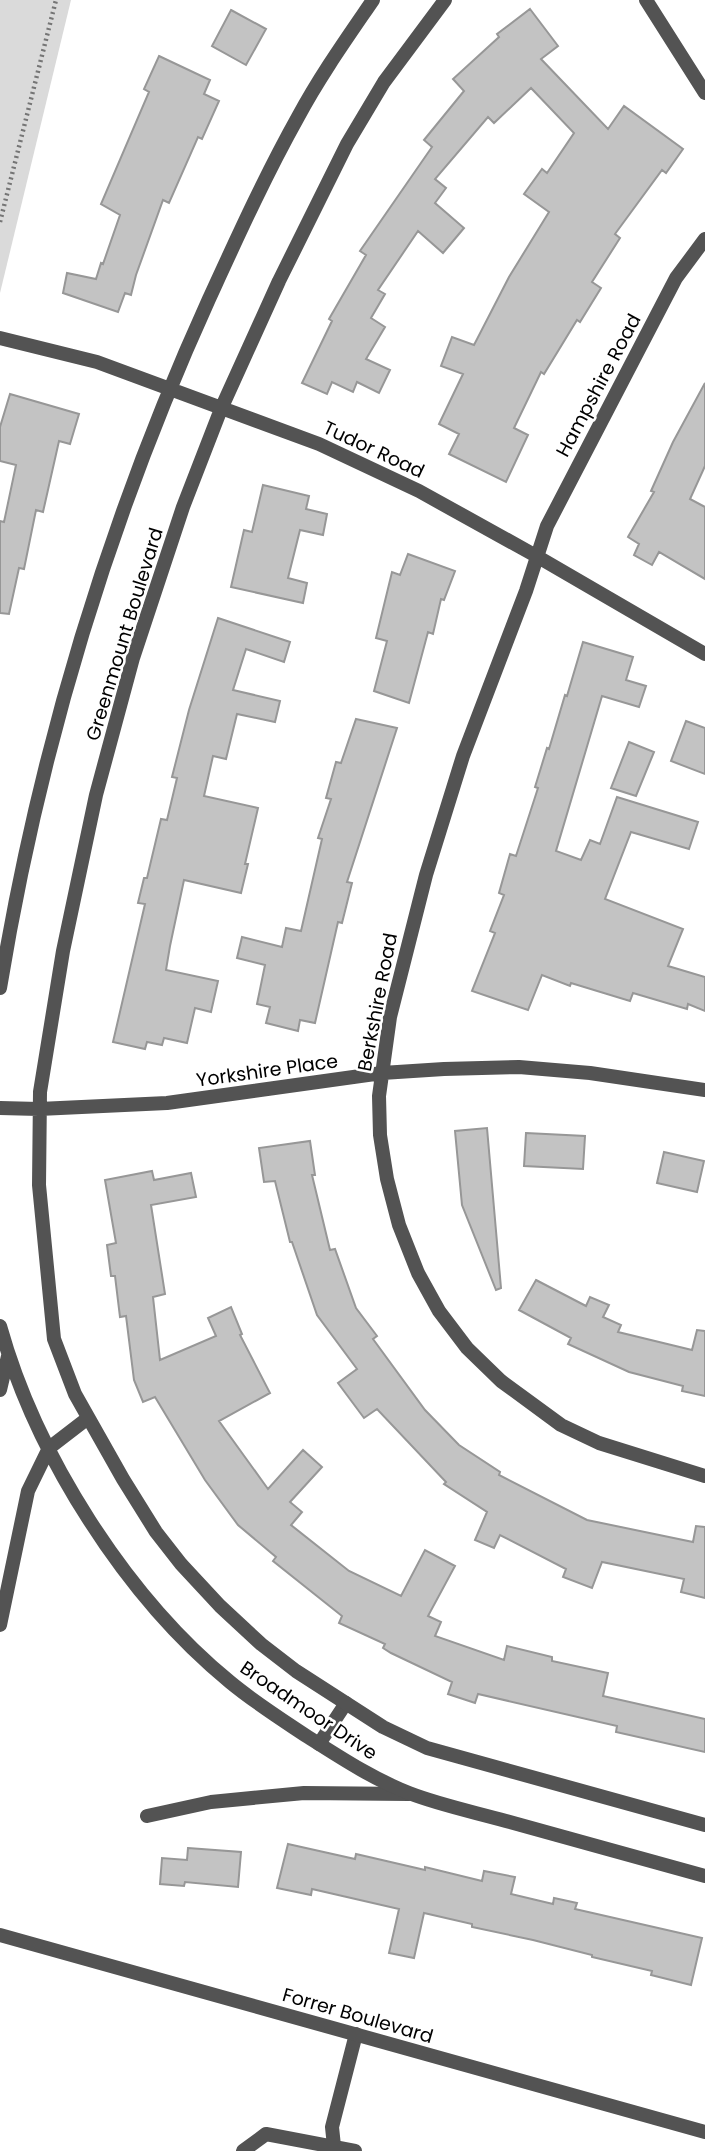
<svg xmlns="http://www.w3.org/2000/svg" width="705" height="2151" viewBox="0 0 705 2151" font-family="Poppins,sans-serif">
<rect width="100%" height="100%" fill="#fff"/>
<path fill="#dadada" d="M0,0H71L0,293Z"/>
<path fill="#c3c3c3" stroke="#979797" stroke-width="2" d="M530,9L558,46L541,59L608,129L624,106L683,149L666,173L662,170L615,234L620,238L592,282L601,288L580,322L577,320L544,374L541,372L514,428L528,435L506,482L449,454L459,434L439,424L463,374L441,366L452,337L474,345L509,277L549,212L524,194L542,169L547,173L574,133L531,88L494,123L488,117L435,179L446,188L435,203L464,228L443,253L418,231L378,290L385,294L371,318L385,327L366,359L390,370L379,393L357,382L353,392L332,382L327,394L302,383L332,321L329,319L366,255L360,251L432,147L424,140L464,91L453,79L499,37L497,34Z
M231,10L266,29L246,65L212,46Z
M159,56L210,80L204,94L219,101L202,139L198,137L169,203L163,200L136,275L131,295L125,293L118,312L63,293L67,273L96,279L101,263L103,264L120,215L101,204L149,92L144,89Z
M705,383V466L690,499L705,507V579L659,552L652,565L634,555L639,544L628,537L654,492L651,491L673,442Z
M10,394L79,414L70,444L59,441L43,512L36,510L24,569L19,568L9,614L0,613V521L4,522L16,465L0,461V427Z
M263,485L309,496L306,509L327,514L323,535L300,530L288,578L307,583L303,603L231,587L244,530L252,532Z
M408,554L455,571L444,600L441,599L433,634L428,632L409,703L374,691L387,641L376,638L392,572L400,575Z
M218,618L290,642L284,662L246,649L233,690L280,701L275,722L237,714L226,759L213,756L204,796L258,808L245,864H248L241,893L184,880L170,946L166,970L218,981L211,1012L195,1008L187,1043L164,1038L162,1045L147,1042L145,1049L113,1042L145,904L138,903L144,878H147L161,819L167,820L177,778L172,777L189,710Z
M583,642L633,657L626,680L646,686L639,707L602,696L556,851L581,860L590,840L600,844L617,797L698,822L689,849L631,832L605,899L683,929L668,966L705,977V1011L688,1004L687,1009L633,993L630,1001L571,983L570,986L542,975L528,1010L472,991L495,933L490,931L504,895L499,893L510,854L516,856L538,788L535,787L547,748L549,749L565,695L567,696Z
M356,719L397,728L347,882L352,883L342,923L338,922L315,1023L300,1020L298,1031L266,1023L270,1007L257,1004L265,965L237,958L242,937L282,947L286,928L301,931L322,839L318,838L331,799L326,798L336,762L341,763Z
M686,721L705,728V774L671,761Z
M629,742L654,752L636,796L611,788Z
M487,1128L501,1288L496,1290L462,1205L455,1131Z
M526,1133L585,1136L583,1169L524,1166Z
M310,1141L315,1175H312L330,1250L335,1249L356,1308L377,1336L373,1339L425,1410L459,1445L500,1472L499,1475L587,1520L693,1542L696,1526L705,1527V1598L681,1592L684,1579L602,1562L592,1588L563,1577L566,1569L500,1535L494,1548L475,1540L487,1512L444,1484L446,1482L377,1409L364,1418L338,1383L357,1369L317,1315L292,1242H290L275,1181L264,1182L259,1148Z
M664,1152L704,1161L697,1192L657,1183Z
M152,1171L154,1180L191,1173L196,1197L151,1205L165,1294L153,1297L160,1360L216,1336L208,1318L231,1307L242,1334L240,1335L270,1393L219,1421L268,1489L303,1450L322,1467L290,1502L302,1512L291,1525L349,1571L401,1596L425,1550L455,1566L428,1616L441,1622L435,1636L504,1660L507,1646L552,1657V1661L608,1673L603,1696L705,1719V1752L616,1732L617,1726L478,1694L475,1703L448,1694L452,1682L391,1653L383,1648L385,1644L339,1623L342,1616L273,1561L276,1557L238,1525L205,1480L155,1397L143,1402L134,1380L126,1316L120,1317L115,1276H111L107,1245L116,1243L105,1180Z
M536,1280L586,1306L590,1297L609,1305L603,1317L621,1325L618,1332L692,1350L697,1330L705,1331V1396L682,1391L683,1386L629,1372L568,1344L571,1338L519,1310Z
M288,1844L355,1859L356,1854L425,1870V1867L482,1881L484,1871L515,1877L511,1894L553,1904L554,1898L577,1903L575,1909L702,1938L691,1985L651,1975L652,1971L592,1957V1955L533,1940L472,1927V1924L424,1913L414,1958L389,1953L399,1909L312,1889L311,1895L277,1888Z
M188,1848L241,1852L238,1887L185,1882L184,1886L160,1884L162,1858L187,1860Z"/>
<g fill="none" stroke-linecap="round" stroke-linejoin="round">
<path stroke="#757575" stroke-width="4.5" stroke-dasharray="2 3.5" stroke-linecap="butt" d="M0,222L56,0"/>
<path stroke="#535353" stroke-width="14" d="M319,1744L346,1703
M147,1816L211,1802L304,1793L409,1794
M243,2151L266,2134L355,2151
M332,2151L334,2146L332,2127L356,2034"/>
<path stroke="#535353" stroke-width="14" d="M445,0L384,82L347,144L279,281L221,409L183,507L133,658L96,795L63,951L40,1092L39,1185L54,1339L75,1394L123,1479L156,1532L181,1564L220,1606L261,1644L296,1671L383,1727L427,1748L705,1825
M646,0L705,93
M705,239L676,278L547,526L526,591L463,756L426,875L390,1017L379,1096L380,1135L387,1179L399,1225L418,1273L439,1311L467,1348L501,1381L561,1425L599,1443L705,1476
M0,338L97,362L319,444L419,491L538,557L705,654
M0,988C39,751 109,519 209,299C237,238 265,176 298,117C320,76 347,38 373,0
M0,1108L39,1109L167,1103L382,1073L444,1069L519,1067L590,1073L705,1090
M0,1326C36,1455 126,1597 230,1682C254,1702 281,1719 308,1737C341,1758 373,1779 409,1793C440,1805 474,1812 506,1821C572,1839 639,1858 705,1876
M0,1390L8,1356
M0,1625L28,1491L49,1448L88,1418
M0,1935L705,2132"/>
</g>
<g text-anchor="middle" stroke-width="5" stroke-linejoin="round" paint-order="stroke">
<g font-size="19" fill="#000" stroke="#fff">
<text transform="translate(598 385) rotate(-62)" y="7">Hampshire Road</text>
<text transform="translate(374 449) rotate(25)" y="7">Tudor Road</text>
<text transform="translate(124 634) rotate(-73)" y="7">Greenmount Boulevard</text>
<text transform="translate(377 1002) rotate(-79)" y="7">Berkshire Road</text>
<text transform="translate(267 1070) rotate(-8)" y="7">Yorkshire Place</text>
<text transform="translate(309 1710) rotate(34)" y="7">Broadmoor Drive</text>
<text transform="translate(358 2015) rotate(16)" y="7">Forrer Boulevard</text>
</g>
</g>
</svg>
